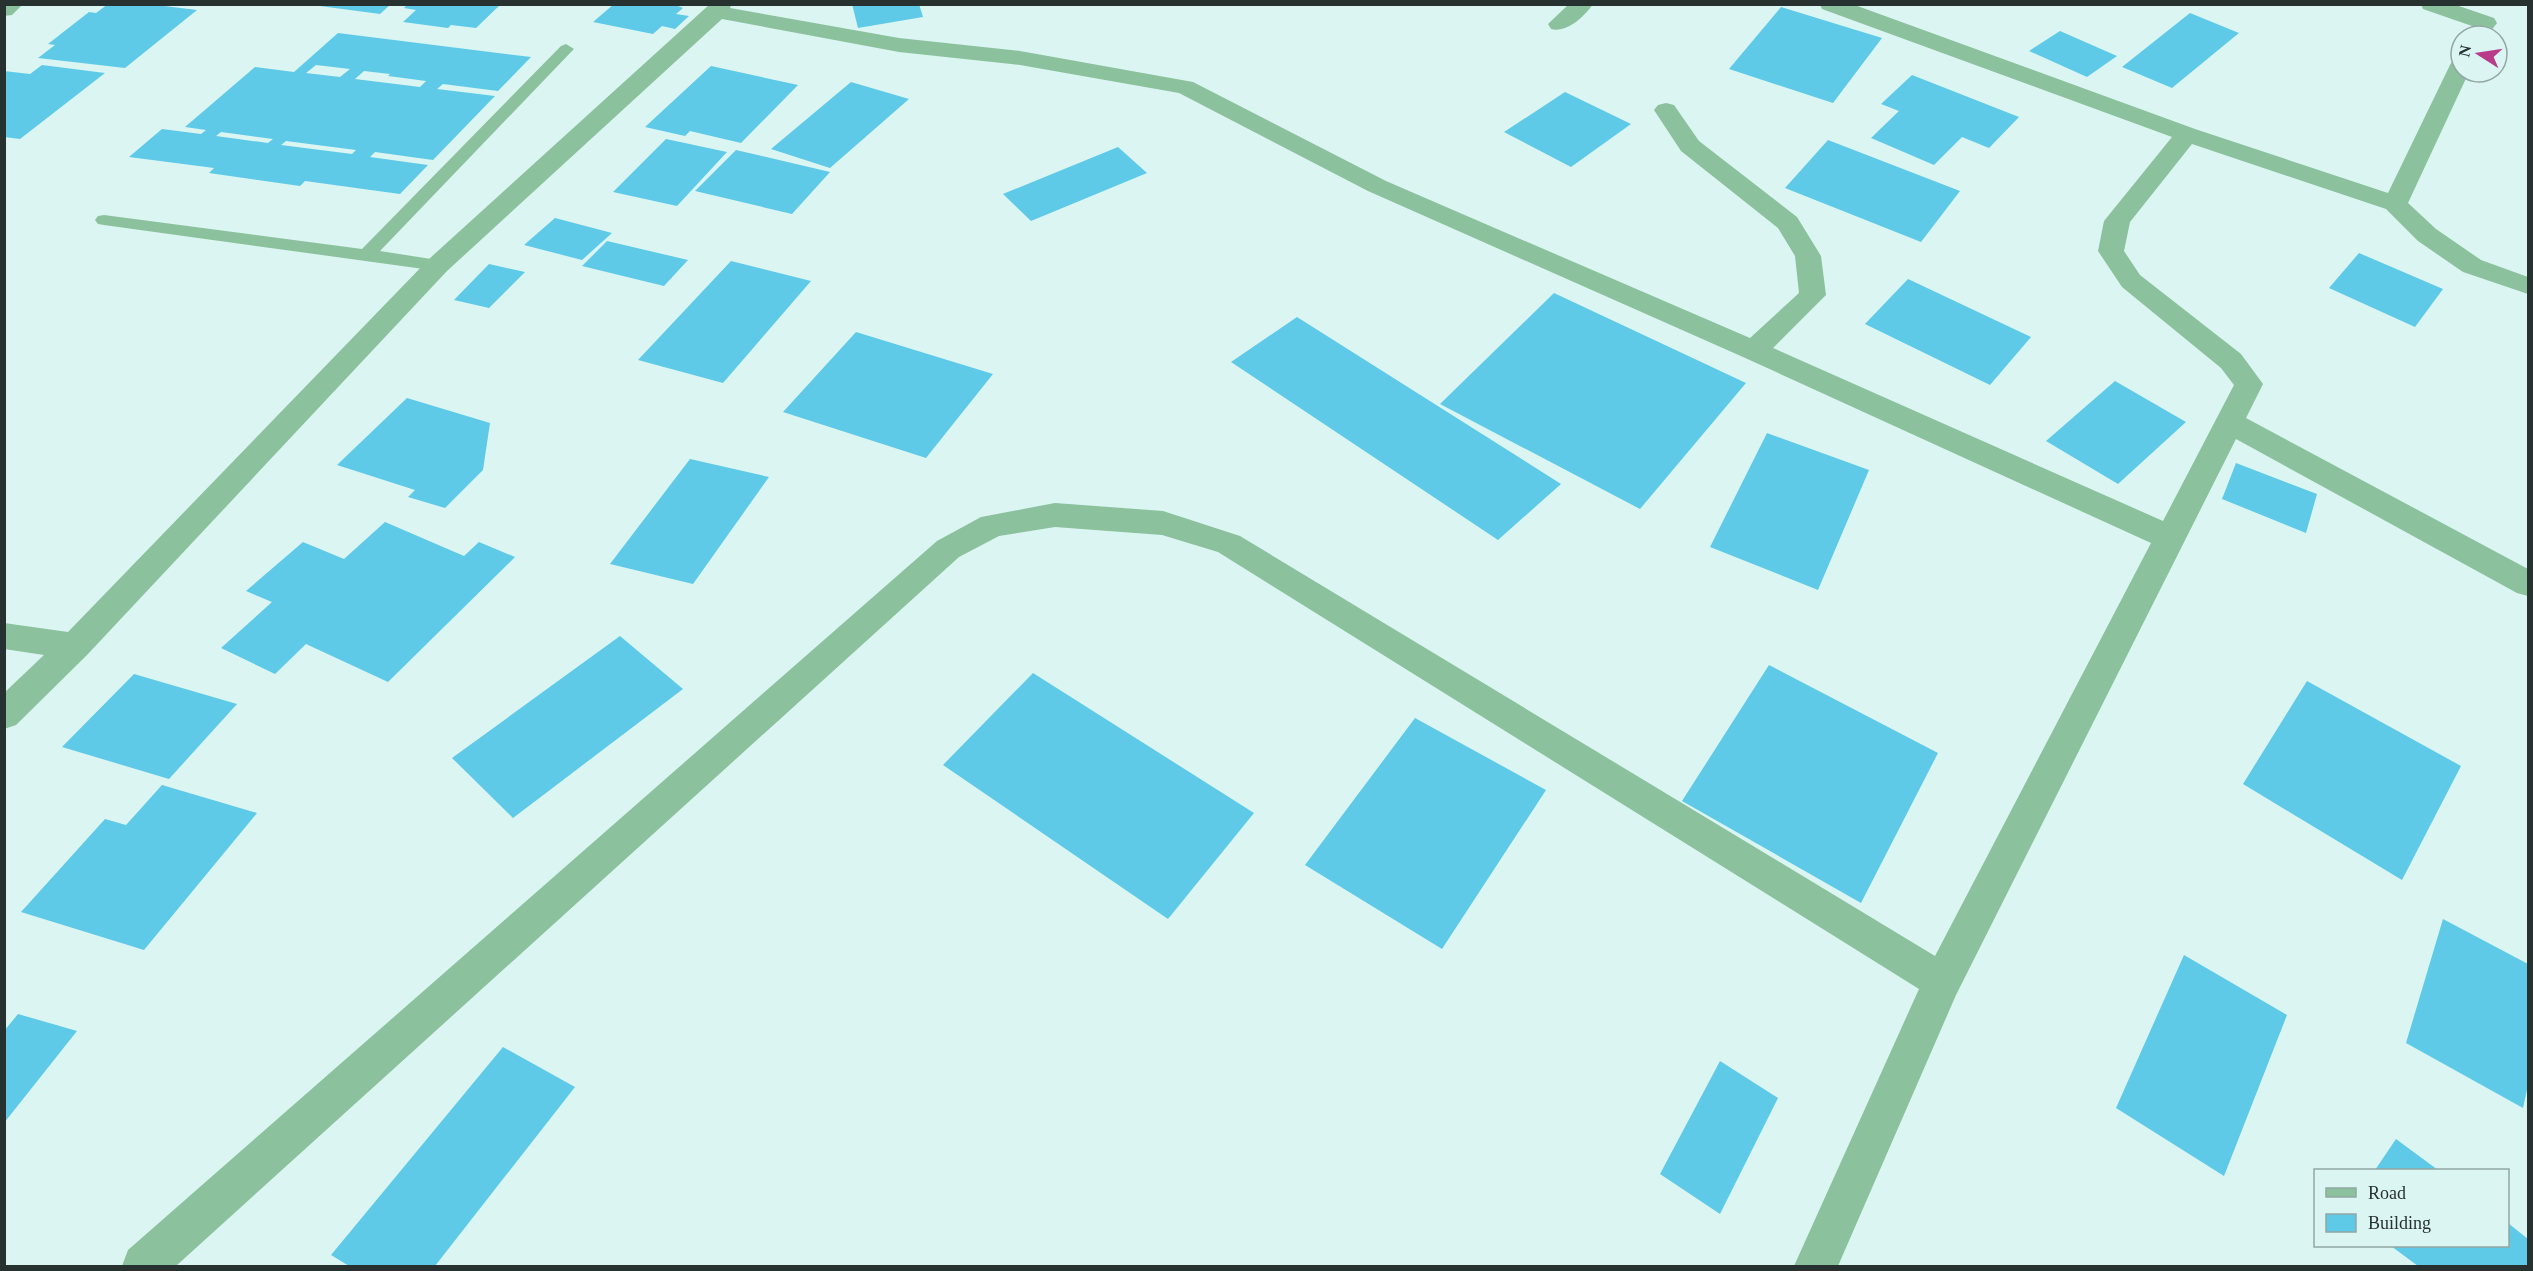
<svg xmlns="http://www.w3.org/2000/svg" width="2533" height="1271" viewBox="0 0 2533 1271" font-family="Georgia,serif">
<rect width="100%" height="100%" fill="#dbf5f2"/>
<path fill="#5ecae8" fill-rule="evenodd" d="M108,4H148L197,10L125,68L38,58L55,45L48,44L89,12L96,13Z
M305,4H391L380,14Z
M408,4H501L476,28L451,25L448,28L403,22L416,10L404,8Z
M614,4H673L683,8L676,14L689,16L675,29L662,26L653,34L593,22Z
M852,4H919L923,17L858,28Z
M1781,7L1882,38L1833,103L1729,69Z
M2190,13L2239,33L2172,88L2122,67Z
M2060,31L2117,56L2087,77L2029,51Z
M338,33L531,57L498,91L443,84L437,89L495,96L433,160L375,152L370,157L428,165L400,194L305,181L300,186L209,173L214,168L129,157L162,129L201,134L206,130L185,127L255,67L294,72ZM316,65L350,69L340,77L306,73ZM364,71L390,74L388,76L426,81L420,87L355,79ZM221,132L273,139L268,143L216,136ZM286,141L356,150L352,154L281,145Z
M42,65L105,73L20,139L4,137V71L30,74Z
M711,66L798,85L741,143L690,131L685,136L645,127Z
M1912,75L2019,117L1989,148L1962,137L1934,165L1871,138L1899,111L1881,104Z
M851,82L909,99L830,168L771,149Z
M1565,92L1631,124L1571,167L1504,132Z
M666,139L727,152L677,206L613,192Z
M1828,140L1960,191L1921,242L1785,188Z
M1118,147L1147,173L1031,221L1003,194Z
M736,150L830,172L792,214L695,191Z
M555,218L612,233L582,260L524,245Z
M607,241L688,260L664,286L582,266Z
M2359,253L2443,289L2415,327L2329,288Z
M731,261L811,281L723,383L638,360Z
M489,264L525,272L489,308L454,300Z
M1908,279L2031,337L1990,385L1865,324Z
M1554,293L1746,383L1640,509L1440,404Z
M1297,317L1561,484L1498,540L1231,362Z
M856,332L993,374L926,458L783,412Z
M2115,381L2186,422L2118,484L2046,441Z
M407,398L490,423L483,470L445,508L408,497L415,490L337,465Z
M1767,433L1869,470L1818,590L1710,547Z
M690,459L769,477L693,584L610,564Z
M2236,463L2317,494L2306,533L2222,499Z
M385,522L464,556L479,542L515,557L388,682L306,644L275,674L221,648L272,602L246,591L303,542L344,559Z
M620,636L683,689L513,818L452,758Z
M1769,665L1938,753L1861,903L1682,801Z
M1033,673L1254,813L1168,919L943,765Z
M134,674L237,704L169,779L62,747Z
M2307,681L2461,766L2402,880L2243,784Z
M1415,718L1546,790L1442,949L1305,865Z
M162,785L257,813L144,950L21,912L105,819L126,825Z
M2443,919L2528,964V1085L2523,1108L2406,1043Z
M2184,955L2287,1015L2224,1176L2116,1108Z
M18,1014L77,1031L4,1123V1031Z
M503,1047L575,1087L435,1266H349L331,1255Z
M1720,1061L1778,1098L1720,1214L1660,1174Z
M2396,1139L2438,1170H2375Z
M2508,1223L2528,1239V1266H2418L2391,1246H2508Z"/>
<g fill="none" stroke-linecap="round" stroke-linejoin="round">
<path fill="#8bc19d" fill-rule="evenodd" d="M566,44L574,49L571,52L380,251L444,261L447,265L444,269L438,271L104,225L98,224L95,220L98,216L104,215L362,249L561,46Z"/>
<path fill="#8bc19d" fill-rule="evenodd" d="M4,4H23L12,15L4,16Z
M710,4H732L730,8L899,38L1020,51L1193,82L1386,181L1750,338L1799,293L1795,256L1778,228L1681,151L1654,110L1658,105L1666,103L1674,105L1699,141L1797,217L1821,256L1826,295L1773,348L2163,521L2234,385L2221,368L2122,287L2098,251L2104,221L2172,137L1822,9L1820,4H1852L2195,129L2388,193L2450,65L2453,60L2461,58V72H2469L2408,203L2436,229L2481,260L2528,277V294L2463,272L2418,241L2386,209L2192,144L2130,222L2124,251L2140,275L2241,354L2263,384L2246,418L2528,569V596L2517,593L2236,439L1956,995L1838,1266H1794L1919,989L1218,552L1162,535L1055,527L999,536L959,557L176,1266H122L128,1250L937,541L981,517L1055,503L1163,511L1240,536L1935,956L2151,543L1743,357L1368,191L1179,93L1020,65L899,52L722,19L447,271L87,655L16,725L4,729V693L44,655L4,649V623L68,632L429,259Z
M1569,4H1593C1584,17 1567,33 1551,29L1548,24Z
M2421,4H2453L2494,18L2497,23L2487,36H2464L2472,26L2423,9Z"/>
</g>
<rect width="2533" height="1271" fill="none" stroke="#273130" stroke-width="12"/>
<rect x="2314" y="1169" width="195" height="78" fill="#dbf5f2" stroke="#93a7a4" stroke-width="1.5"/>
<rect x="2326" y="1188" width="30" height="9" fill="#8bc19d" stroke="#93a7a4" stroke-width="1.5"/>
<text x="2368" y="1199" font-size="18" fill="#273130">Road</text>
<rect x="2326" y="1214" width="30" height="18" fill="#5ecae8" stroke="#93a7a4" stroke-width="1.5"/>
<text x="2368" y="1229" font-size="18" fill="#273130">Building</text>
<g transform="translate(2479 54) rotate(282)"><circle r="28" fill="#dbf5f2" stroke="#93a7a4" stroke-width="1.5"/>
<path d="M0-4.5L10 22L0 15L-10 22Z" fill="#b93c8b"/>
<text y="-9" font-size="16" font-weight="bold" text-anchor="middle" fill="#273130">N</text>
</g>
</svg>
